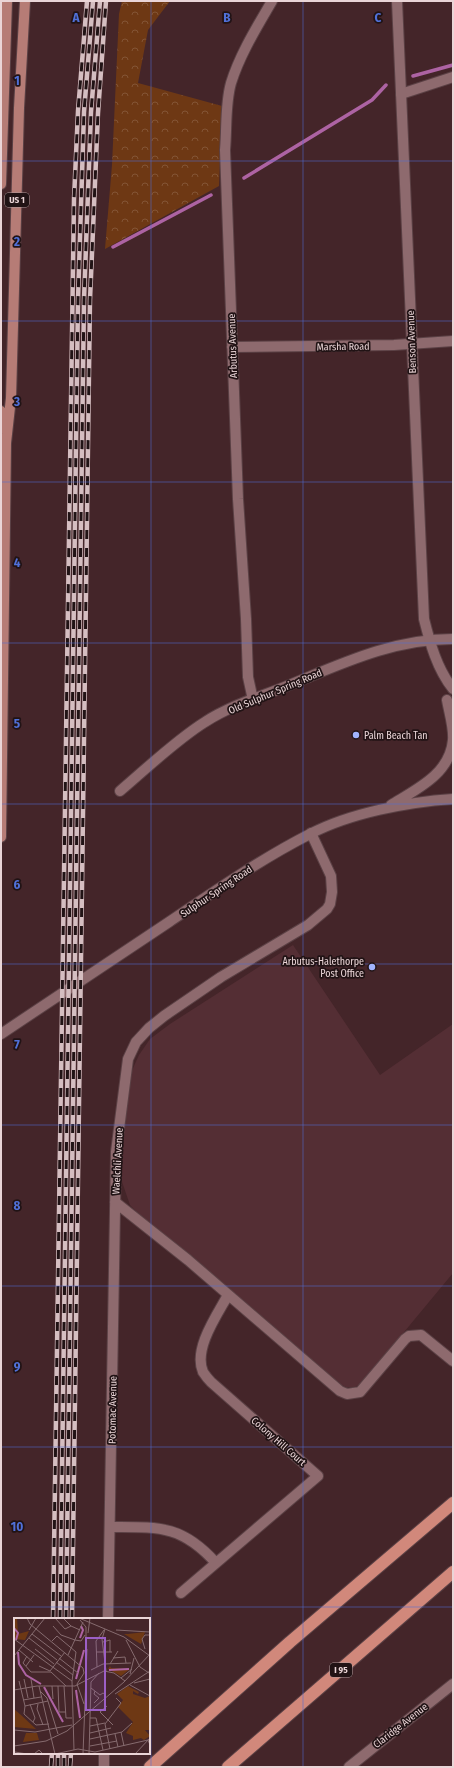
<svg xmlns="http://www.w3.org/2000/svg" width="454" height="1768" viewBox="0 0 454 1768" font-family="'Fira Sans Condensed',sans-serif">
<defs>
<pattern id="forest-crowns" width="20" height="18" patternUnits="userSpaceOnUse"><rect width="20" height="18" fill="#6e3814"/><path d="M2 6a3 3 0 1 1 6 0M12 15a3 3 0 1 1 6 0" fill="none" stroke="#835435"/></pattern>
</defs>
<rect width="100%" height="100%" fill="#442529"/>
<path fill="#542e34" d="M293,945L380,1075L453,1024V1273L361,1384L354,1387H346L339,1384L144,1220L130,1205L120,1176L121,1144L129,1077L139,1055L150,1039L170,1024Z"/>
<path fill="url(#forest-crowns)" d="M122,1H170L148,30L138,83L222,106L219,186L105,249L112,165L119,14Z"/>
<g fill="none" stroke-linecap="round" stroke-linejoin="round">
<path stroke="#ad63a3" stroke-width="3.5" d="M413,76L453,65
M244,178L372,100L386,85
M113,247L211,195"/>
<defs>
<path id="minor" d="M401,94L453,77
M232,347L394,345L453,341
M253,700L248,677L246,619L238,499L225,150C227,128 225,104 231,83C240,54 257,27 272,1
M120,791C146,769 176,740 205,722C228,707 256,698 282,688C339,665 391,639 453,639
M115,1202L188,1260L340,1391L347,1394L360,1392L405,1339L409,1336L421,1335L453,1361
M111,1527C159,1527 182,1525 216,1563
M181,1593L318,1476L211,1382C208,1379 205,1375 203,1372C193,1349 217,1315 228,1295
M108,1619L116,1152L128,1059L136,1042L149,1028L164,1016L221,977L308,925L327,909L330,904L332,892L331,876L311,833
M104,1767V1753
M349,1767L453,1684"/>
<path id="tertiary" d="M397,1L424,619C430,643 437,669 453,689"/>
<path id="secondary" d="M391,805C417,789 450,774 453,740C454,727 449,712 447,700
M1,1034C57,997 113,959 169,922C215,891 261,859 310,834C350,813 408,802 453,799"/>
<path id="primary" d="M1,184L7,1
M1,411L4,429
M1,837L6,443L11,398L19,108L25,1"/>
<path id="motorway" d="M150,1767L290,1642L453,1503
M228,1767L453,1572"/>
</defs>
<use href="#minor" stroke="#5b4145" stroke-width="12"/>
<use href="#tertiary" stroke="#5b4145" stroke-width="12"/>
<use href="#secondary" stroke="#5b4145" stroke-width="12"/>
<use href="#primary" stroke="#5b4145" stroke-width="12"/>
<use href="#motorway" stroke="#5b4145" stroke-width="14"/>
<use href="#minor" stroke="#8e6a6e" stroke-width="10"/>
<use href="#tertiary" stroke="#8e6a6e" stroke-width="10"/>
<use href="#secondary" stroke="#8e6a6e" stroke-width="10"/>
<use href="#primary" stroke="#b67c76" stroke-width="10"/>
<use href="#motorway" stroke="#d1887b" stroke-width="12"/>
<defs>
<path id="rail" d="M53,1619L74,199L78,111L87,1
M60,1619L78,300L84,112L93,1
M66,1619L84,300L91,112L100,1
M72,1619L90,300L98,113L106,1
M51,1767L52,1753
M58,1767V1753
M64,1767V1753
M70,1767L71,1753"/>
</defs>
<use href="#rail" stroke="#d5bec1" stroke-width="4.5"/>
<use href="#rail" stroke="#211315" stroke-width="3" stroke-dasharray="9" stroke-linecap="butt"/>
</g>
<path fill="none" stroke="#5070d8" stroke-width="1" stroke-opacity="0.55" d="M151,1V1767M303,1V1767M1,161H453M1,321H453M1,482H453M1,643H453M1,804H453M1,964H453M1,1125H453M1,1286H453M1,1447H453M1,1607H453"/>
<g fill="#a1b3fd" stroke="#211315" stroke-width="1.5">
<circle cx="356" cy="735" r="4"/>
<circle cx="372" cy="967" r="4"/>
</g>
<g text-anchor="middle" stroke-width="3.5" stroke-linejoin="round" paint-order="stroke">
<g fill="#211315" stroke="#ae9b9d" stroke-width="1">
<rect x="5" y="193" width="24" height="14" rx="3"/>
<rect x="330" y="1663" width="22" height="14" rx="3"/>
</g>
<g font-size="9" font-weight="bold" fill="#ead5d7">
<text x="17" y="203">US 1</text>
<text x="341" y="1673">I 95</text>
</g>
<g font-size="10" fill="#ead5d7" stroke="#211315">
<text transform="translate(411 342) rotate(-92)" y="4">Benson Avenue</text>
<text transform="translate(232 346) rotate(-92)" y="4">Arbutus Avenue</text>
<text transform="translate(343 346) rotate(-1)" y="4">Marsha Road</text>
<text transform="translate(275 691) rotate(-23)" y="4">Old Sulphur Spring Road</text>
<text transform="translate(216 891) rotate(-34)" y="4">Sulphur Spring Road</text>
<text transform="translate(117 1161) rotate(-87)" y="4">Waelchli Avenue</text>
<text transform="translate(112 1410) rotate(-89)" y="4">Potomac Avenue</text>
<text transform="translate(279 1441) rotate(41)" y="4">Colony Hill Court</text>
<text transform="translate(400 1725) rotate(-38)" y="4">Claridge Avenue</text>
</g>
<g font-size="10" fill="#ead5d7" stroke="#211315" text-anchor="start">
<text x="364" y="739">Palm Beach Tan</text>
<text x="364" y="965" text-anchor="end">Arbutus-Halethorpe<tspan x="364" dy="12">Post Office</tspan></text>
</g>
</g>
<g transform="translate(14 1618)">
<rect width="136" height="136" fill="#442529"/>
<path d="M0,0H3L4,16L15,13L11,22L1,21ZM131,14L127,26L110,16H114ZM96,48L97,50L116,51L107,58L94,51ZM114,68L125,74L124,76L119,73V76L131,80L136,78V112H131L136,118L130,122L127,120L119,122V118L112,115L119,104L104,89L109,82L103,76Z" fill="#6e3814"/>
<path d="M0,91L7,97L22,111L0,109Z" fill="#6e3814"/>
<path d="M12,115H23L25,122L9,124Z" fill="#6e3814"/>
<path fill="none" stroke="#ad63a3" stroke-width="2" d="M0,10L4,15L2,22M66,20L69,12L67,8M4,34L5,46L12,57L27,66M95,52L115,51M62,61L70,32M30,69L49,104M62,72L66,100"/>
<path fill="none" stroke="#866b6f" stroke-width="1" d="M13,0L16,6L69,50L70,55M41,0L51,11L57,8M49,0L57,8L66,12M65,0L110,19L136,38M66,2L72,9V33M39,8L47,17L61,22M91,11L88,21L92,53M15,12L22,0M102,12L136,14M74,15L76,0M18,16L47,38M15,20L43,42M0,21L58,63M61,22L67,23L71,17M112,22L126,49L135,55M38,23L43,18L62,34L58,63L60,132M89,24L96,22V34M21,31L40,46M131,31L128,21L131,17H136M5,32L19,44M82,34H98M54,37L69,4M0,38L31,0M13,38L9,45L17,54H37L52,68M45,40L64,55M99,40L111,39L112,45M42,44L59,57M96,46L104,33M12,48L20,37M25,48L36,53L51,34M83,49L82,23L90,12M77,52L89,46L117,45M70,55L63,66L70,86M116,56L120,40M107,60L118,51M10,61L14,80M17,61L20,80M5,63L11,88M120,65L136,61M116,67L136,78M25,68L41,136M38,68L39,81M44,68L45,94H52M50,68L52,100H58M77,70L86,77L89,75L92,77M0,72L23,68H61L90,53L100,55L111,63M26,73L33,80L44,116M101,76L136,53M9,82L27,79M80,85L85,80L80,76L81,73M16,86L21,100L19,104M24,86L23,91L29,107M11,88L10,96L22,107L35,106M11,88L34,83M93,88L86,94L99,107M76,100H82L89,132M76,108L91,105M0,112L21,114L58,107M107,114L110,128M76,115L97,110M101,116L104,129M76,121L108,114L118,105M0,128L32,123L53,113L110,64L136,36M76,128L103,123M96,131L91,106L107,85L102,80M1,134L13,136M20,136L25,132L29,136M41,136L64,131L81,134L134,122L136,127M69,136L73,31M75,136L77,64L85,55M121,136L136,120"/>
<path fill="#9c5fc6" fill-opacity="0.15" stroke="#9c5fc6" stroke-width="2" d="M72,20H91V92H72Z"/>
<rect width="136" height="136" fill="none" stroke="#ead5d7" stroke-width="2"/>
</g>
<g font-size="13" text-anchor="middle" font-weight="bold" fill="#5070d8" stroke="#211315" stroke-width="3.5" stroke-linejoin="round" paint-order="stroke">
<text x="76" y="22">A</text>
<text x="227" y="22">B</text>
<text x="378" y="22">C</text>
<text x="17" y="85">1</text>
<text x="17" y="246">2</text>
<text x="17" y="406">3</text>
<text x="17" y="567">4</text>
<text x="17" y="728">5</text>
<text x="17" y="889">6</text>
<text x="17" y="1049">7</text>
<text x="17" y="1210">8</text>
<text x="17" y="1371">9</text>
<text x="17" y="1531">10</text>
</g>
<rect width="454" height="1768" fill="none" stroke="#ead5d7" stroke-width="4"/>
</svg>
